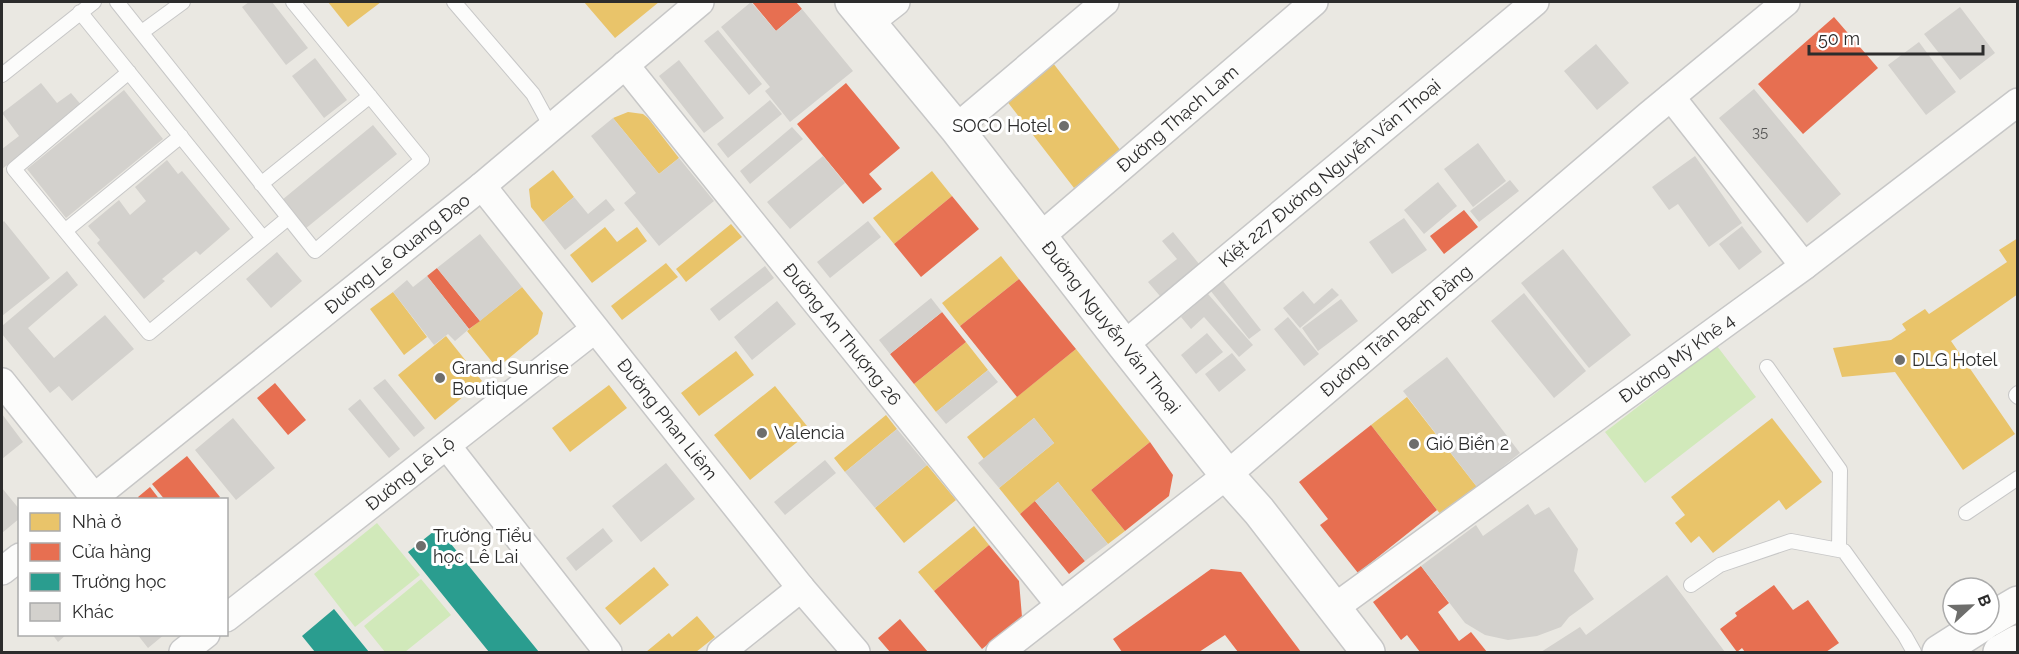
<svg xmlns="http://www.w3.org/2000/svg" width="2019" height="654" viewBox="0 0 2019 654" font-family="Raleway,sans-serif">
<rect width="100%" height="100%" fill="#eae8e2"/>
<path fill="#d1e9ba" d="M1717,346L1756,397L1645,483L1605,432Z
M377,523L420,575L355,627L314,574Z
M421,579L451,615L405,652H385L364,626Z"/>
<path fill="#e9c46a" d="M328,2H381L348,27Z
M584,2H659L615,38Z
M1053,63L1121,151L1074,188L1006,100Z
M628,112L643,114L648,118L679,158L659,174L613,118Z
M553,170L574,197L543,222L531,207L529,189Z
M932,171L952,196L894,244L873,218Z
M731,224L742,237L686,282L676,269Z
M605,227L617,242L637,227L647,241L592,283L570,255Z
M2018,238V294L1951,341L2015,434L1963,470L1895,372L1842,377L1833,348L1891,340L1906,330L1902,324L1925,309L1929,314L2007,262L1999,250Z
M1001,256L1019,279L960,326L942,303Z
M666,263L678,277L622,320L611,306Z
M522,287L543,313L538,334L497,368L467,331Z
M393,292L427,337L404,355L370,309Z
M446,336L482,381L435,420L398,375Z
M966,342L988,370L936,412L914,384Z
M1076,349L1150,442L1091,490L1125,531L1108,544L1058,482L1020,514L999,488L1054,443L1034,418L984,459L967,437Z
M736,351L754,375L699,416L681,393Z
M609,385L627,408L570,452L552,428Z
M775,386L811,431L750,480L714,435Z
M1407,397L1477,487L1441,515L1371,425Z
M886,415L897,429L845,472L834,458Z
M1772,418L1822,482L1786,510L1779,500L1713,553L1699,536L1691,543L1675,523L1685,515L1671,497Z
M927,465L956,500L904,543L875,508Z
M974,526L989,545L934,591L918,572Z
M654,567L669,585L620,625L605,608Z
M697,616L715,637L696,652H646L669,633L672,637Z"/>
<path fill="#e76f51" d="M752,2H796L802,9L776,31Z
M1834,17L1878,68L1803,134L1758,84Z
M846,83L900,148L869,174L882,189L863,204L797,124Z
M952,196L979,229L921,277L894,244Z
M1464,210L1478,227L1444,254L1430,236Z
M437,268L480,321L469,329L427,276Z
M1019,279L1076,349L1017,397L960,326Z
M942,312L966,342L914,384L890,354Z
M275,383L306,420L288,435L257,398Z
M1371,425L1437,510L1358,573L1320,525L1328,519L1299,482Z
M1150,442L1173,475L1169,496L1125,531L1091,490Z
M187,456L220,497L217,500H165L152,484Z
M150,487L160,500H140L138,497Z
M1035,501L1085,561L1069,574L1020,514Z
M989,545L1019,581L1022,617L982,649L934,591Z
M1421,566L1449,603L1438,612L1459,641L1471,632L1487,652H1420L1407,635L1401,640L1373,602Z
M1211,569L1241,572L1301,652H1238L1225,635L1199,652H1122L1113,639Z
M1774,585L1793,610L1808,600L1839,643L1826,652H1745L1742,648L1737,652L1720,629L1737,616L1735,613Z
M900,619L928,652H890L878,638Z"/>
<path fill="#2a9d8f" d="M438,528L539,652H489L408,552Z
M334,609L369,652H315L302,636Z"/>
<path fill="#d3d1cd" d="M249,2H272L308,48L286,65L242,7Z
M751,2L776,31L802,9L853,71L790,122L765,91L770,87L721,27Z
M1960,7L1995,53L1960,80L1924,34Z
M718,30L762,84L749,95L704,41Z
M1919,42L1956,92L1926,115L1888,65Z
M1596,44L1629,83L1597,110L1564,71Z
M315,58L347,100L324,118L292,76Z
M679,60L724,118L704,133L659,76Z
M41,83L57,103L71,93L83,107L2,169V149L19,136L2,113Z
M1754,89L1841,194L1807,223L1719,118Z
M124,90L163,139L66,218L27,169Z
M770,100L782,114L728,158L717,144Z
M613,118L659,174L679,158L714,201L659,246L624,203L636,193L591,136Z
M373,125L397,154L305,229L282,200Z
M792,127L803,139L750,184L740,171Z
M1478,143L1506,181L1473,207L1444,169Z
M823,156L845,183L790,229L767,202Z
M1695,156L1742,223L1709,247L1678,204L1669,210L1652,187Z
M167,160L178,174L182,171L230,229L200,255L196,251L162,279L165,281L144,299L97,243L100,240L88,226L119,200L130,215L146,201L135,187Z
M1510,180L1519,191L1479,222L1470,211Z
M1438,182L1457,206L1424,234L1404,210Z
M574,197L588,214L606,199L615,210L565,250L543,222Z
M1404,218L1427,250L1392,274L1369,242Z
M4,221L50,278L2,316V223Z
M868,221L881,237L830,278L817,262Z
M1742,226L1762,252L1739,270L1719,244Z
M1173,232L1204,270L1165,302L1148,282L1177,259L1162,241Z
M480,234L522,287L480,321L437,268Z
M1563,249L1631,335L1589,368L1521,283Z
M277,252L302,281L271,308L246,279Z
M765,266L774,278L719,321L710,309Z
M67,271L78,285L28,328L54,358L105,315L134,349L72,401L59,386L50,393L2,334V326Z
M427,276L469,329L455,341L448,334L434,345L393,292L407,280L413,287Z
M1222,280L1261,330L1249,339L1210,290Z
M1332,288L1339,295L1300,328L1283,308L1303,291L1314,304Z
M1524,293L1586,371L1554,398L1491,321Z
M1208,294L1253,345L1239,357L1204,317L1191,329L1181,317Z
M931,298L942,312L890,354L879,340Z
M1341,299L1358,321L1318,351L1302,328Z
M777,301L796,324L752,360L734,337Z
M1288,317L1299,330L1297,332L1299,330L1319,354L1304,366L1274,329Z
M1207,333L1223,352L1196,374L1181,355Z
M1232,353L1246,370L1219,392L1205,374Z
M1447,357L1520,453L1477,487L1403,391Z
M988,370L998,382L946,424L936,412Z
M385,379L425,428L414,437L373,388Z
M360,399L400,449L389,458L348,409Z
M2,414L23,442L2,459Z
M233,418L275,468L236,500L195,450Z
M1034,418L1054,443L999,488L978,463Z
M897,429L927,465L875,508L845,472Z
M825,460L836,473L785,515L774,502Z
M666,463L695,499L641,542L612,506Z
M1058,482L1108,544L1085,561L1035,501Z
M2,488L20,510V518L2,533Z
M1528,504L1535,515L1549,507L1578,549L1574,571L1594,599L1569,617L1561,627L1537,636L1508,640L1485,635L1465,623L1421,566L1476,525L1483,536Z
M603,528L613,541L576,571L566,558Z
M1667,575L1725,652H1541L1580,627L1586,635Z
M52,634H67L58,642Z
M137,634H165L148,648Z"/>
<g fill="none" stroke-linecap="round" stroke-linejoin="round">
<defs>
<path id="service" d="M117,2L315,251L422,160L293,2
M454,2L533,94L551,127
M80,12L263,238
M142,32L183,2
M129,72L14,169L149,333L288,218
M2,75L94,2
M261,184L370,96
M66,230L181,136
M1767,367L1840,470L1839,550
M2018,393L2016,395L2018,397
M1966,513L2018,478
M1691,585L1720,565L1791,541L1844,551L1905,636L1914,652"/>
<g id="minor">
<path d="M869,23L896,2"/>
<path id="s1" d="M625,65L1059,604"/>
<path d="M1671,97L1804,266"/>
<path d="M956,128L1105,2"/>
<path id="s2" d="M482,186L801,588L856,652"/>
<path id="s3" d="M1041,236L1314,2"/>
<path id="s4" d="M1124,345L1535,2"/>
<path d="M2,382L94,497"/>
<path d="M447,446L608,652"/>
<path id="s5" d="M91,500L482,186L700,2"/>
<path d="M2,571L20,557"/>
<path id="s6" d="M1334,608L1804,266L2018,102"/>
<path id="s7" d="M226,618L595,329"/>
<path d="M183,652L206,634"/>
<path d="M721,652L801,588"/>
<path id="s8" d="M1000,652L1227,475L1649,115L1786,2"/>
</g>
<g id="secondary">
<path id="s9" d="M852,2L956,128L1124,345L1227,475L1259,511L1368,652"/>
<path d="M1989,620L2018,603"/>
<path d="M1939,652L1983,624"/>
<path d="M2000,652L2018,642"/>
</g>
</defs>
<use href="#service" stroke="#c7c7c7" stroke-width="16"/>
<use href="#minor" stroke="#c7c7c7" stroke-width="30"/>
<use href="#secondary" stroke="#c7c7c7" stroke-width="36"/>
<use href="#service" stroke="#fcfcfb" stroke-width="14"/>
<use href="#minor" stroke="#fcfcfb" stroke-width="27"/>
<use href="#secondary" stroke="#fcfcfb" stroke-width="33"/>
</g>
<g fill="#6e6e6c" stroke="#fff" stroke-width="2">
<circle cx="1064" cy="126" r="6"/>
<circle cx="1900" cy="360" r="6"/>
<circle cx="440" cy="378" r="6"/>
<circle cx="762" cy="433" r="6"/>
<circle cx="1414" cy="444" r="6"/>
<circle cx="421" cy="546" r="6"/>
</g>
<g text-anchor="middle" stroke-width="6" stroke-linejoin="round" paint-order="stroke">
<g font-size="15" fill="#565655">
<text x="1760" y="137">35</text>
</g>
<g font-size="18" fill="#2c2c2c" stroke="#fff">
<text dy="6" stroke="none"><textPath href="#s3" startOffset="180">Đường Thạch Lam</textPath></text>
<text dy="6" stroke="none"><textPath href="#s4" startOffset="268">Kiệt 227 Đường Nguyễn Văn Thoại</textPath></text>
<text dy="6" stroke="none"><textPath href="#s5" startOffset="393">Đường Lê Quang Đạo</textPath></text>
<text dy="6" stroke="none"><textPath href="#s9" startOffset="416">Đường Nguyễn Văn Thoại</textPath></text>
<text dy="6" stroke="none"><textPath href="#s8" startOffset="510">Đường Trần Bạch Đằng</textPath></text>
<text dy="6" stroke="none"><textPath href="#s1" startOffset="346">Đường An Thượng 26</textPath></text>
<text dy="6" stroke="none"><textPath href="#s6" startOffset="424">Đường Mỹ Khê 4</textPath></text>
<text dy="6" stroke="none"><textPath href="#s2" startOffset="298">Đường Phan Liêm</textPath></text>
<text dy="6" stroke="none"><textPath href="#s7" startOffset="234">Đường Lê Lộ</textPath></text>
</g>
<g font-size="18" fill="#2c2c2c" stroke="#fff" text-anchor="start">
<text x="1052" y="132" text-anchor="end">SOCO Hotel</text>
<text x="1912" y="366">DLG Hotel</text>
<text x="452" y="374">Grand Sunrise<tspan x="452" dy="21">Boutique</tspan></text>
<text x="774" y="439">Valencia</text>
<text x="1426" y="450">Gió Biển 2</text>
<text x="433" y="542">Trường Tiểu<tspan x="433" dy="21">học Lê Lai</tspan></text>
</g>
</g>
<rect width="2019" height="654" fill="none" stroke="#2c2c2c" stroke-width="6"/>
<rect x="18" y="498" width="210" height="138" fill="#ffffff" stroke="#ababab" stroke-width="1.5"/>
<rect x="30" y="513" width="30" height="18" fill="#e9c46a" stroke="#ababab" stroke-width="1.5"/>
<text x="72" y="528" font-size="18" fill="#2c2c2c">Nhà ở</text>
<rect x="30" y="543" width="30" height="18" fill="#e76f51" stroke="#ababab" stroke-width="1.5"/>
<text x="72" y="558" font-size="18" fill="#2c2c2c">Cửa hàng</text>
<rect x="30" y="573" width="30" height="18" fill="#2a9d8f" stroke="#ababab" stroke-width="1.5"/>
<text x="72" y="588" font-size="18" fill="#2c2c2c">Trường học</text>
<rect x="30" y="603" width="30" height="18" fill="#d3d1cd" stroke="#ababab" stroke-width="1.5"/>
<text x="72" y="618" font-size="18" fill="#2c2c2c">Khác</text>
<g transform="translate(1971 606) rotate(68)"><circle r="28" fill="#ffffff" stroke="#ababab" stroke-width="1.5"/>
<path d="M0-4.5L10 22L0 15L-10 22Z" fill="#6e6e6c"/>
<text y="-9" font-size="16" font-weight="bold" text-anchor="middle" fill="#2c2c2c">B</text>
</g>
<path d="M1809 45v9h174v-9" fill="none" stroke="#2c2c2c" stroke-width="3"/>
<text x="1818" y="45" font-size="18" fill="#2c2c2c" stroke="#ffffff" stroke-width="4.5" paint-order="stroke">50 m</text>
</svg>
